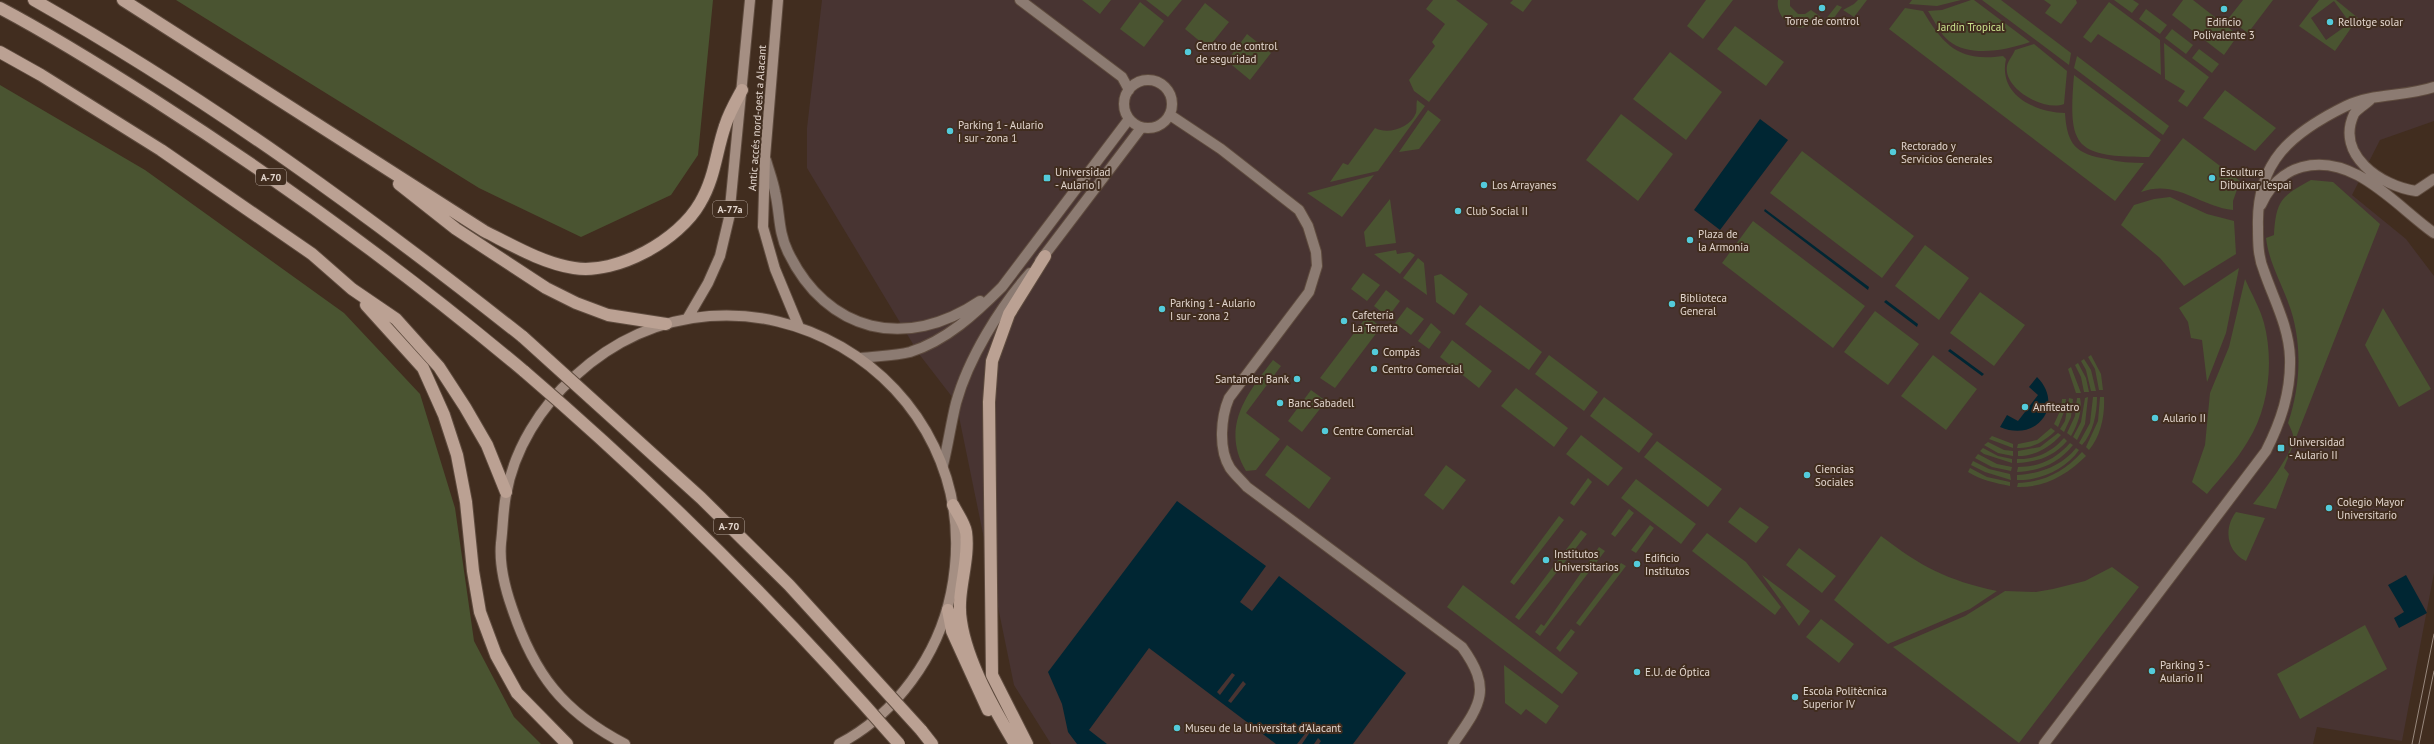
<svg xmlns="http://www.w3.org/2000/svg" width="2434" height="744" viewBox="0 0 2434 744" font-family="'PT Sans',sans-serif">
<rect width="100%" height="100%" fill="#412d1f"/>
<path fill="#483432" d="M822,0H2434V121L2380,140L2352,195L2406,239L2434,276V573L2402,741L2317,727L2313,744H1051L1014,685L956,402L919,354L807,168V128Z"/>
<path fill="#4a5431" fill-rule="evenodd" d="M176,0H713L698,155L671,195L581,237L479,188Z
M1082,0H1111L1100,14Z
M1146,0H1182L1168,17Z
M1433,0H1456L1488,24L1429,102L1414,91L1409,80L1435,46L1432,42L1445,24L1426,9Z
M1513,0H1532L1523,12L1510,3Z
M1706,0H1733L1703,39L1687,26Z
M1778,0H1790V6L1798,14H1805L1811,10L1825,20L1837,5L1842,7L1828,26L1818,19C1815,22 1811,25 1808,26C1792,33 1775,15 1778,0Z
M1858,0H1867L1854,17L1843,10L1854,4Z
M1912,0H1961L1937,6L1909,4Z
M1971,0H1974L2030,42C2007,50 1970,58 1949,41C1940,34 1934,20 1928,11L1942,10Z
M1982,0H2001L2071,53L2069,65Z
M2044,0H2076L2077,3L2061,24L2045,13L2051,5Z
M2114,0H2133L2139,4L2132,13Z
M2183,0H2193L2238,35L2224,55L2172,15Z
M2243,0H2273L2248,33L2228,19Z
M2319,0H2336L2358,18L2335,51L2299,26ZM2334,1L2350,23L2326,40L2311,18Z
M1140,2L1164,21L1144,47L1120,29Z
M2109,2L2160,40L2161,75L2098,34L2091,43L2083,37Z
M1205,3L1229,22L1208,48L1185,29Z
M1905,8L1923,11C1944,46 1959,62 2003,56L2006,59C1998,95 2035,112 2065,113C2067,145 2076,154 2107,159C2119,162 2132,163 2144,163L2115,201L1889,29Z
M2146,9L2167,25L2160,34L2139,19Z
M1735,26L1784,62L1766,86L1717,49Z
M2172,29L2193,45L2186,54L2165,38Z
M1247,34L1271,53L1250,80L1227,61Z
M2164,43L2209,77L2187,107L2178,101L2185,91L2165,79Z
M2034,44L2067,71L2064,104C2045,112 2003,89 2007,66C2008,61 2013,55 2015,50Z
M2199,49L2219,64L2212,73L2192,58Z
M1670,52L1722,92L1686,140L1633,99Z
M2077,56L2169,126L2163,135L2074,68Z
M2074,75L2161,140L2149,157C2074,157 2068,147 2074,75Z
M0,85L145,170L344,313L420,394L455,508L474,641L514,717L541,744H0Z
M2225,90L2276,128L2255,151L2203,118Z
M1417,100L1425,106L1378,171L1330,182L1343,163L1348,165L1375,128C1388,135 1410,128 1416,113C1417,109 1416,104 1417,100Z
M1428,110L1441,120L1419,149L1399,152Z
M1621,114L1673,154L1638,201L1586,160Z
M2183,138L2240,181L2233,201V210C2198,206 2177,179 2141,192Z
M1802,151L1914,236L1882,278L1770,193Z
M1374,175L1342,217L1307,193Z
M2311,180L2333,182L2380,224L2284,468L2289,474L2276,509L2253,504C2263,491 2296,451 2293,435C2292,431 2290,427 2288,423C2301,385 2303,341 2288,302C2280,280 2269,262 2266,238L2274,235C2276,201 2281,196 2311,180Z
M2170,197L2207,214L2234,221L2236,254L2184,286L2160,258L2121,225L2134,205L2154,199Z
M1390,199L1396,243L1366,247L1364,232Z
M1753,221L1865,306L1833,348L1722,263Z
M1925,245L1969,278L1939,320L1895,286Z
M1396,250L1397,254L1410,252L1415,255L1400,274L1374,254Z
M1418,258L1424,263L1427,295L1403,278Z
M2239,268L2226,333L2207,382L2202,340L2191,338L2188,322L2179,308Z
M1363,273L1380,285L1367,301L1351,289Z
M1441,274L1468,294L1454,315L1436,302L1434,276Z
M2245,279C2251,293 2260,308 2264,323C2274,361 2269,408 2248,441C2237,460 2221,477 2207,494L2192,482L2205,445L2210,393L2229,347Z
M1386,290L1400,301L1388,317L1374,306Z
M1980,292L2025,325L1994,366L1950,333Z
M1480,305L1542,352L1529,370L1465,324Z
M1407,307L1424,319L1411,335L1395,323Z
M2383,308L2431,389L2399,407L2365,345Z
M1875,311L1919,344L1888,385L1844,352Z
M1367,316L1381,327L1335,388L1320,378Z
M1431,323L1441,332L1429,349L1418,341Z
M1452,340L1492,371L1479,388L1440,357Z
M1549,355L1598,392L1584,411L1535,374Z
M1933,355L1977,389L1946,430L1901,396Z
M2091,355L2101,374L2103,390H2099L2095,369L2088,357Z
M2084,359L2091,370L2096,391H2091L2086,370L2081,361Z
M1273,360L1281,366L1246,413L1280,439L1256,470L1246,471C1220,427 1247,394 1273,360Z
M2078,363L2086,378L2089,392H2084L2081,377L2075,365Z
M2071,367L2081,393H2076L2068,369Z
M1516,388L1568,428L1554,447L1501,406Z
M1311,390L1326,401L1302,432L1288,421Z
M1604,397L1653,434L1639,453L1590,416Z
M2088,397L2085,424L2077,440L2073,437L2081,422L2085,398Z
M2093,397H2097C2097,414 2093,433 2082,445L2079,443L2090,423Z
M2100,397H2104C2105,415 2101,436 2089,450L2086,447L2098,421Z
M2069,398L2073,399L2071,417L2064,432L2060,429L2065,421Z
M2077,398H2080C2083,410 2077,426 2071,436L2067,433L2075,416Z
M2062,399H2066L2064,412L2058,427L2054,424L2061,409Z
M2051,428L2055,431C2045,441 2032,449 2017,448L2018,444L2037,440Z
M2058,433L2061,435C2049,448 2035,456 2018,456V451L2040,447Z
M1581,435L1623,468L1608,486L1566,454Z
M1992,436L2013,444V448L1989,439Z
M2064,438L2067,441C2053,457 2037,462 2017,463V459C2035,460 2052,452 2064,438Z
M1657,441L1722,489L1708,507L1644,457Z
M1988,442L2004,450L2013,451V456L1998,453L1984,445Z
M2070,443L2073,445C2059,463 2040,471 2017,472L2018,467C2039,467 2056,459 2070,443Z
M1287,445L1331,478L1309,509L1265,475Z
M1983,448L1998,456L2012,459V463L1984,454L1980,451Z
M2076,448L2079,450C2066,469 2040,481 2017,480V475C2039,474 2062,466 2076,448Z
M2082,452L2086,456C2067,475 2044,488 2017,487L2018,483C2044,482 2064,472 2082,452Z
M1978,454L1997,464L2012,467L2011,471L1992,467L1975,458Z
M1973,461L1989,469L2010,474L2011,480L1985,472L1971,465Z
M1446,465L1466,480L1443,510L1424,495Z
M1970,468L1987,477L2010,482V486C1995,483 1981,480 1968,472Z
M1588,478L1592,482L1574,506L1570,503Z
M1636,479L1696,524L1681,544L1621,498Z
M1740,507L1769,527L1756,543L1728,522Z
M1629,509L1634,513L1615,537L1611,534Z
M2236,512L2265,518L2246,561C2227,552 2223,529 2236,512Z
M1559,516L1564,520L1514,585L1510,582Z
M1650,525L1654,528L1636,553L1631,550Z
M1581,530L1587,534L1519,620L1515,617Z
M1707,533L1746,562L1781,607L1775,615L1692,551Z
M1881,536C1922,567 1946,580 1997,591L1970,609L1888,644L1834,600Z
M1599,547L1605,551L1540,636L1535,632L1541,624L1544,626Z
M1799,548L1836,576L1822,593L1786,565Z
M1621,563L1626,566L1580,626L1576,623Z
M2112,567L2139,587L2019,743L1893,647L1965,616L2005,591L2036,592L2053,589L2085,581Z
M1762,575L1810,611L1799,626Z
M1463,585L1578,673L1562,694L1447,607Z
M1821,619L1854,644L1839,663L1806,637Z
M2365,625L2387,669L2300,719L2277,674Z
M1571,629L1575,632L1560,652L1556,648Z
M1504,665L1559,706L1546,724L1526,709L1521,715L1505,703Z"/>
<path fill="#002633" fill-rule="evenodd" d="M1760,119L1788,140L1720,230L1694,210Z
M1765,209L1869,287L1868,290L1764,211Z
M1886,300L1918,324L1917,327L1884,302Z
M1950,349L1984,374L1982,376L1948,351Z
M2037,377C2065,405 2037,443 2000,427L2007,415L2018,421L2038,395L2029,387Z
M1177,501L1266,566L1240,602L1252,611L1279,576L1406,673L1353,744H1319L1321,741L1318,738L1314,744H1302L1310,732L1308,730L1297,744H1276L1149,648L1089,730L1107,744H1077L1068,732L1062,704L1048,672ZM1232,673L1235,675L1220,695L1217,692ZM1243,681L1246,684L1231,703L1228,701Z
M2406,575L2427,613L2399,628L2394,618L2404,612L2388,585Z"/>
<g fill="none" stroke-linecap="round" stroke-linejoin="round">
<defs>
<path id="secondary" d="M1020,0L1122,77L1129,90
M1124 104a24 24 0 1 1 48 0a24 24 0 1 1-48 0Z
M2370,100C2366,104 2357,109 2354,114C2335,155 2381,186 2416,191L2434,179
M1170,115L1221,149L1299,210L1308,226L1316,252L1317,266L1309,292L1229,398C1221,417 1218,449 1230,468C1235,475 1242,481 1247,487L1462,647C1493,690 1480,705 1453,744
M766,160C769,171 773,181 775,192C780,212 778,232 788,252C827,333 906,351 980,301
M2261,205C2269,187 2283,172 2302,167C2354,153 2396,206 2434,233
M1040,261L1141,128
M861,358C876,356 895,356 910,352C946,341 976,313 1002,287L1129,119
M943,465C948,445 951,423 956,403C968,359 1000,307 1030,273
M2044,744L2266,451C2281,421 2291,392 2290,358C2289,327 2274,300 2264,271C2258,257 2258,242 2258,227C2256,162 2291,133 2346,106C2373,93 2405,97 2434,87"/>
<path id="primary" d="M778,0L765,157L763,227L775,269L799,327
M687,319L708,283L720,256L729,218L750,0
M625,744C563,712 534,674 512,608C505,588 499,565 501,543C503,527 503,510 506,495C514,449 541,406 575,376C740,226 995,376 951,593C938,656 896,714 839,744"/>
<path id="highway" d="M34,0C209,99 366,213 523,337
M123,0L484,231C512,245 542,263 574,268C617,275 679,240 700,203C715,178 716,152 725,126C729,113 736,101 742,90
M0,8C53,36 104,68 154,100C284,183 407,273 525,372
M0,52L41,75L161,150L312,254L352,289L396,319L439,367L465,407L487,445L506,492
M399,184L456,229L546,288L576,303L608,315L666,324
M366,305L423,368L444,415L457,455L466,502L473,571L480,612L496,655L517,693L567,744
M953,505C957,513 965,524 966,532C970,562 956,592 961,621C967,662 994,709 1015,744
M948,610L952,631L988,710
M921,730L932,744
M1027,744L992,675L989,402L992,361L1009,314L1045,256"/>
</defs>
<use href="#secondary" stroke="#5e4b3e" stroke-width="12"/>
<use href="#primary" stroke="#5e4b3e" stroke-width="12"/>
<use href="#highway" stroke="#5e4b3e" stroke-width="14"/>
<use href="#secondary" stroke="#8c7b72" stroke-width="10"/>
<use href="#primary" stroke="#a58f83" stroke-width="10"/>
<use href="#highway" stroke="#bba193" stroke-width="12"/>
<path stroke="#98887d" stroke-width="1" d="M2412,744L2434,634
M2419,744L2434,671"/>
<defs>
<path id="highway-bridge" d="M523,337L701,498L789,585L921,730
M525,372C659,487 783,611 899,744"/>
</defs>
<use href="#highway-bridge" stroke="#5e4b3e" stroke-width="14" stroke-linecap="butt"/>
<use href="#highway-bridge" stroke="#bba193" stroke-width="12"/>
</g>
<g fill="#53cbdb" stroke="#412d1f" stroke-width="1.5">
<circle cx="1822" cy="8" r="4"/>
<circle cx="2224" cy="9" r="4"/>
<circle cx="2330" cy="22" r="4"/>
<circle cx="1188" cy="52" r="4"/>
<circle cx="950" cy="131" r="4"/>
<circle cx="1893" cy="152" r="4"/>
<rect x="1043" y="174" width="8" height="8" rx="2"/>
<circle cx="2212" cy="178" r="4"/>
<circle cx="1484" cy="185" r="4"/>
<circle cx="1458" cy="211" r="4"/>
<circle cx="1690" cy="240" r="4"/>
<circle cx="1672" cy="304" r="4"/>
<circle cx="1162" cy="309" r="4"/>
<circle cx="1344" cy="321" r="4"/>
<circle cx="1375" cy="352" r="4"/>
<circle cx="1374" cy="369" r="4"/>
<circle cx="1297" cy="379" r="4"/>
<circle cx="1280" cy="403" r="4"/>
<circle cx="2025" cy="407" r="4"/>
<circle cx="2155" cy="418" r="4"/>
<circle cx="1325" cy="431" r="4"/>
<rect x="2277" y="444" width="8" height="8" rx="2"/>
<circle cx="1807" cy="475" r="4"/>
<circle cx="2329" cy="508" r="4"/>
<circle cx="1546" cy="560" r="4"/>
<circle cx="1637" cy="564" r="4"/>
<circle cx="2152" cy="671" r="4"/>
<circle cx="1637" cy="672" r="4"/>
<circle cx="1795" cy="697" r="4"/>
<circle cx="1177" cy="728" r="4"/>
</g>
<g text-anchor="middle" stroke-width="4" stroke-linejoin="round" paint-order="stroke">
<g fill="#412d1f" stroke="#b2a399" stroke-width="1">
<rect x="256" y="169" width="30" height="16" rx="3"/>
<rect x="713" y="201" width="34" height="16" rx="3"/>
<rect x="714" y="518" width="30" height="16" rx="3"/>
</g>
<g font-size="10" font-weight="bold" fill="#e2d5cd">
<text x="271" y="181">A-70</text>
<text x="730" y="213">A-77a</text>
<text x="729" y="530">A-70</text>
</g>
<g font-size="11" fill="#e2d5cd" stroke="#412d1f" text-anchor="start">
<text x="1822" y="25" text-anchor="middle">Torre de control</text>
<text x="2224" y="26" text-anchor="middle">Edificio<tspan x="2224" dy="13">Polivalente 3</tspan></text>
<text x="2338" y="26">Rellotge solar</text>
<text x="1196" y="50">Centro de control<tspan x="1196" dy="13">de seguridad</tspan></text>
<text x="958" y="129">Parking 1 - Aulario<tspan x="958" dy="13">I sur - zona 1</tspan></text>
<text x="1901" y="150">Rectorado y<tspan x="1901" dy="13">Servicios Generales</tspan></text>
<text x="1055" y="176">Universidad<tspan x="1055" dy="13">- Aulario I</tspan></text>
<text x="2220" y="176">Escultura<tspan x="2220" dy="13">Dibuixar l’espai</tspan></text>
<text x="1492" y="189">Los Arrayanes</text>
<text x="1466" y="215">Club Social II</text>
<text x="1698" y="238">Plaza de<tspan x="1698" dy="13">la Armonia</tspan></text>
<text x="1680" y="302">Biblioteca<tspan x="1680" dy="13">General</tspan></text>
<text x="1170" y="307">Parking 1 - Aulario<tspan x="1170" dy="13">I sur - zona 2</tspan></text>
<text x="1352" y="319">Cafetería<tspan x="1352" dy="13">La Terreta</tspan></text>
<text x="1383" y="356">Compás</text>
<text x="1382" y="373">Centro Comercial</text>
<text x="1289" y="383" text-anchor="end">Santander Bank</text>
<text x="1288" y="407">Banc Sabadell</text>
<text x="2033" y="411">Anfiteatro</text>
<text x="2163" y="422">Aulario II</text>
<text x="1333" y="435">Centre Comercial</text>
<text x="2289" y="446">Universidad<tspan x="2289" dy="13">- Aulario II</tspan></text>
<text x="1815" y="473">Ciencias<tspan x="1815" dy="13">Sociales</tspan></text>
<text x="2337" y="506">Colegio Mayor<tspan x="2337" dy="13">Universitario</tspan></text>
<text x="1554" y="558">Institutos<tspan x="1554" dy="13">Universitarios</tspan></text>
<text x="1645" y="562">Edificio<tspan x="1645" dy="13">Institutos</tspan></text>
<text x="2160" y="669">Parking 3 -<tspan x="2160" dy="13">Aulario II</tspan></text>
<text x="1645" y="676">E.U. de Óptica</text>
<text x="1803" y="695">Escola Politècnica<tspan x="1803" dy="13">Superior IV</tspan></text>
<text x="1185" y="732">Museu de la Universitat d'Alacant</text>
</g>
<g font-size="11" fill="#cae28d" stroke="#412d1f">
<text x="1971" y="31">Jardín Tropical</text>
</g>
<g font-size="11" fill="#e2d5cd" stroke="#412d1f">
<text transform="translate(757 118) rotate(-86)" y="4">Antic accés nord-oest a Alacant</text>
</g>
</g>
</svg>
